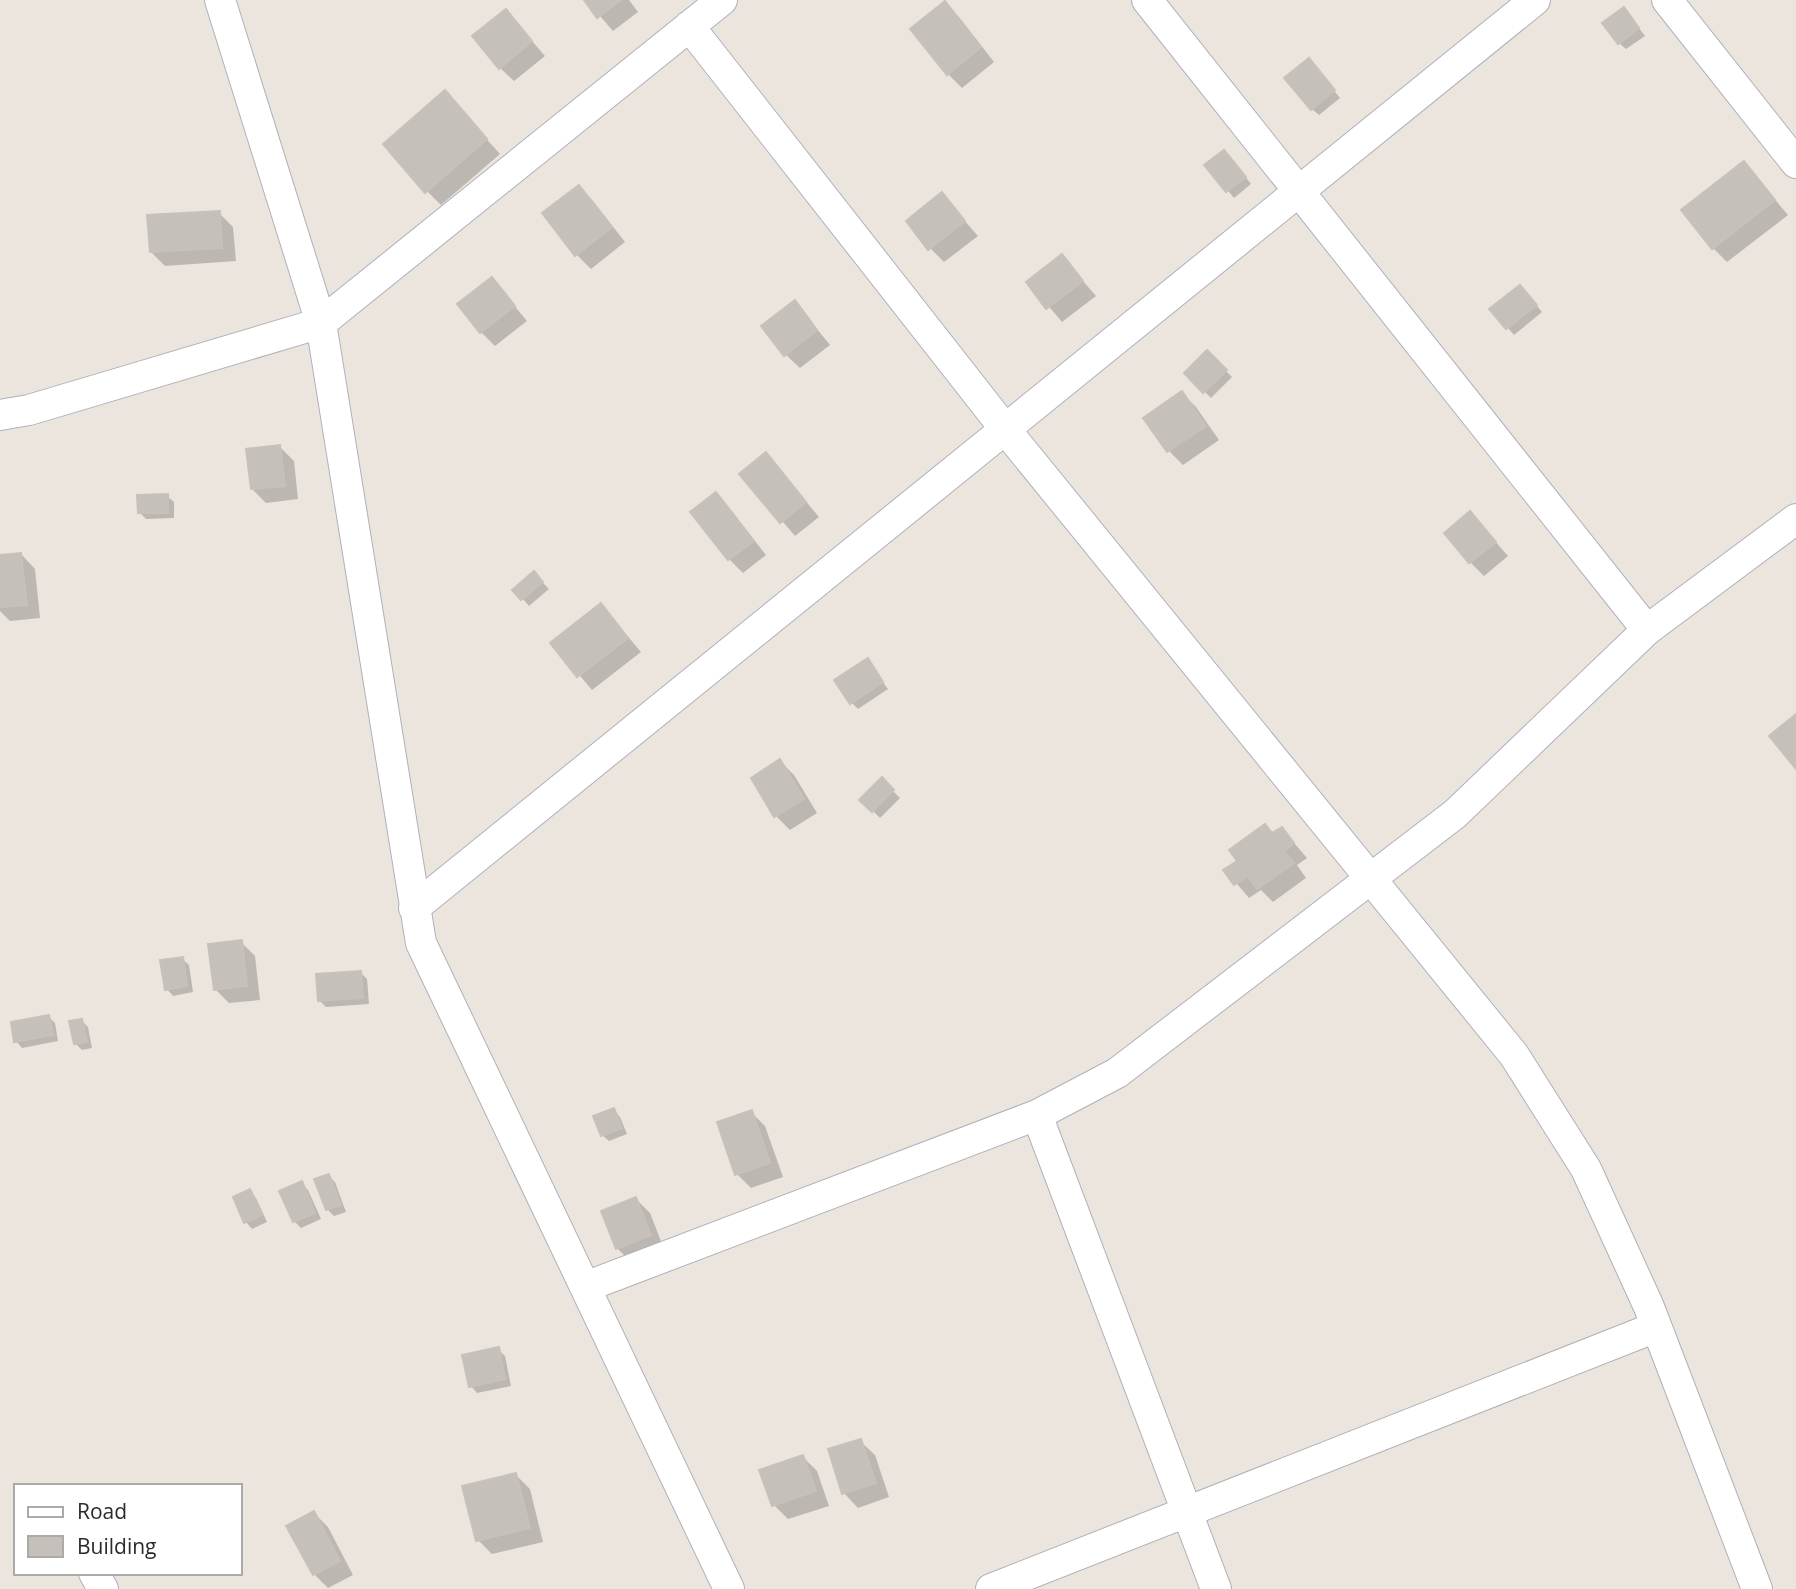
<svg xmlns="http://www.w3.org/2000/svg" width="1796" height="1589" viewBox="0 0 1796 1589" font-family="'Open Sans',sans-serif">
<rect width="100%" height="100%" fill="#ece5de"/>
<path fill="#0003" d="M586,0H629L638,12L613,31Z
M945,3L959,17L994,62L962,88L948,74Z
M506,11L545,56L514,81L500,68Z
M1630,16L1645,36L1626,49L1619,43Z
M1315,67L1340,98L1319,115L1312,109Z
M455,104L500,154L441,205L427,191Z
M1230,158L1251,184L1234,198L1207,165Z
M1744,163L1788,215L1727,262L1713,248Z
M579,187L593,201L625,242L591,269L577,255L545,213Z
M942,195L978,236L944,262L930,248Z
M219,213L233,227L236,261L165,266L151,252Z
M1062,257L1096,296L1062,322L1028,282Z
M492,279L527,321L495,346L481,332Z
M1526,293L1542,312L1514,335L1492,309Z
M795,302L830,345L800,368L786,355Z
M1207,352L1232,377L1211,398L1186,373Z
M1182,393L1196,407L1219,440L1183,465L1169,451L1146,418Z
M280,447L294,461L298,499L266,503L252,489Z
M766,454L819,517L795,536L742,474Z
M715,494L729,508L766,555L743,573L729,559L692,512Z
M167,496L174,502V518L146,519L140,513Z
M1470,513L1508,556L1484,576L1470,562Z
M21,554L35,569L40,618L10,621L0,611V556Z
M540,580L549,589L529,606L515,590Z
M601,605L641,652L592,690L552,643Z
M867,661L888,689L858,709L852,703Z
M780,761L794,775L817,813L790,830L776,816Z
M882,780L900,798L880,818L862,800Z
M1282,829L1307,858L1297,865L1306,878L1273,902L1261,890L1249,898L1226,871Z
M241,942L255,956L260,1000L229,1003L215,989Z
M182,959L189,965L193,992L173,996L167,989Z
M360,972L367,979L369,1004L326,1007L320,1001Z
M49,1017L55,1023L58,1041L22,1048L16,1041Z
M82,1021L88,1027L92,1048L82,1050L75,1043Z
M614,1110L620,1117L627,1134L609,1141L602,1135Z
M751,1112L765,1126L783,1177L751,1188L737,1174Z
M329,1176L335,1182L346,1212L334,1216L327,1209Z
M301,1184L308,1190L321,1219L301,1228L294,1221Z
M250,1191L256,1198L267,1222L252,1229L246,1222Z
M636,1199L650,1213L664,1249L631,1262L617,1248Z
M498,1349L505,1356L511,1386L477,1393L471,1386Z
M860,1441L875,1455L889,1497L858,1508L844,1493Z
M803,1457L817,1471L829,1506L788,1519L774,1505Z
M515,1474L530,1489L543,1542L492,1554L478,1540Z
M314,1513L328,1527L353,1575L328,1588L314,1574Z"/>
<path fill="#c5c0b9" stroke="#c7c1b8" stroke-width="2" d="M584,0H621L597,18Z
M945,1L981,47L947,75L910,29Z
M1624,7L1639,28L1618,44L1602,23Z
M506,9L532,41L499,69L472,36Z
M1309,58L1335,90L1311,110L1284,78Z
M445,90L487,139L425,193L383,144Z
M1224,150L1246,177L1226,192L1204,165Z
M1744,161L1775,200L1712,249L1681,210Z
M579,185L612,227L575,256L542,213Z
M942,192L965,221L928,250L906,221Z
M220,211L222,248L150,252L147,215Z
M1062,254L1083,281L1046,309L1026,282Z
M492,277L515,306L480,333L457,304Z
M1520,285L1537,305L1506,329L1489,309Z
M795,300L817,330L784,356L761,326Z
M1207,350L1227,370L1203,393L1184,373Z
M1182,391L1206,426L1167,452L1143,418Z
M280,445L285,486L251,489L246,449Z
M766,452L806,502L780,523L739,474Z
M716,492L754,541L728,560L690,512Z
M168,494V513H138L137,495Z
M1470,511L1496,542L1469,563L1444,533Z
M21,553L27,605L0,607V555Z
M534,571L543,582L521,600L512,590Z
M601,603L628,638L577,677L550,643Z
M868,658L883,682L850,704L834,680Z
M1796,714V769L1769,736Z
M780,759L804,799L774,817L751,778Z
M882,777L894,790L872,812L859,800Z
M1265,824L1272,833L1282,827L1294,843L1284,851L1294,863L1257,889L1248,876L1234,885L1223,870L1237,861L1229,850Z
M242,940L247,986L214,990L208,944Z
M183,957L187,986L165,990L160,960Z
M361,971L363,998L318,1001L316,974Z
M49,1015L53,1035L14,1042L11,1022Z
M82,1019L87,1042L74,1044L69,1021Z
M614,1108L622,1128L601,1136L593,1116Z
M752,1110L770,1163L735,1175L717,1122Z
M329,1174L341,1205L326,1210L314,1179Z
M302,1181L315,1213L293,1222L279,1191Z
M250,1189L262,1215L244,1223L233,1197Z
M636,1197L651,1235L616,1249L601,1211Z
M499,1347L505,1379L469,1387L462,1355Z
M861,1439L876,1483L842,1494L828,1449Z
M803,1455L816,1491L772,1506L759,1470Z
M516,1473L530,1528L476,1541L462,1486Z
M314,1511L340,1561L313,1575L286,1526Z"/>
<g fill="none" stroke-linecap="round" stroke-linejoin="round">
<defs>
<path id="street" d="M220,0L321,323L421,943L729,1589
M1147,0L1647,630
M1667,0L1796,163
M689,26L1005,429L1514,1055L1586,1169L1649,1307L1757,1589
M0,415L29,410L321,323L722,0
M414,908L1535,0
M1037,1115L1216,1589
M585,1287L1037,1115L1117,1073L1455,814L1647,630L1796,519
M94,1573L103,1589
M991,1589L1656,1327"/>
</defs>
<use href="#street" stroke="#aeb1bb" stroke-width="32"/>
<use href="#street" stroke="#fff" stroke-width="30"/>
</g>
<rect x="14" y="1484" width="228" height="91" fill="#ffffff" stroke="#aaaaaa" stroke-width="2"/>
<rect x="28" y="1507" width="35" height="10" fill="#ffffff" stroke="#aaaaaa" stroke-width="2"/>
<text x="77" y="1519" font-size="21" fill="#2b2b2b">Road</text>
<rect x="28" y="1536" width="35" height="21" fill="#c5c0b9" stroke="#aaaaaa" stroke-width="2"/>
<text x="77" y="1554" font-size="21" fill="#2b2b2b">Building</text>
</svg>
